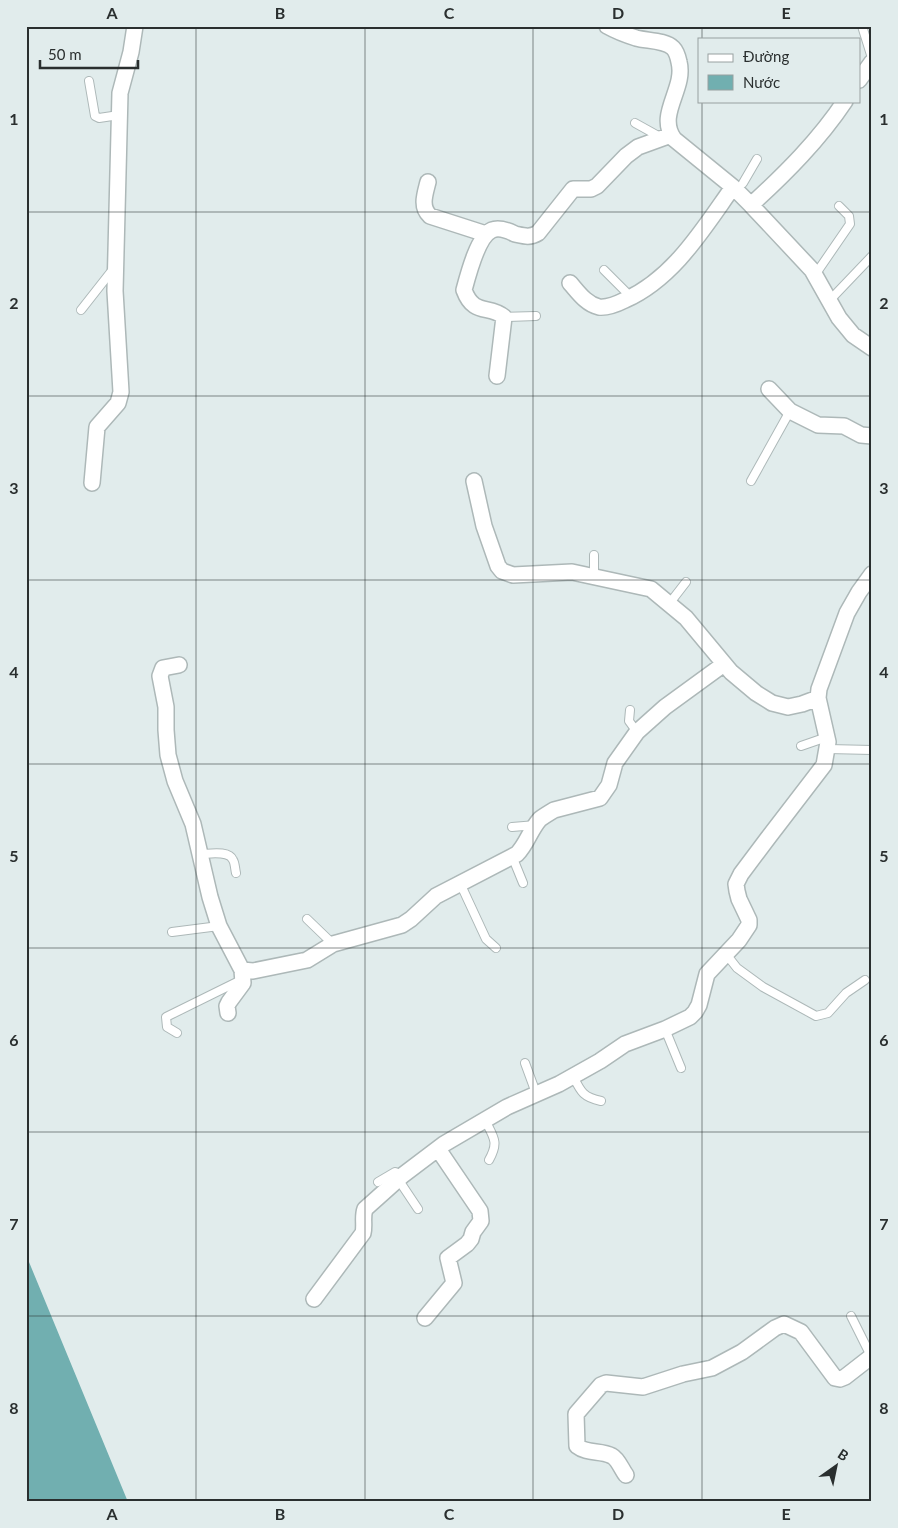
<svg xmlns="http://www.w3.org/2000/svg" width="898" height="1528" viewBox="0 0 898 1528" font-family="Lato,sans-serif">
<rect width="100%" height="100%" fill="#e1ecec"/>
<path fill="#71afb0" d="M26,1254L29,1262L128,1502H26Z"/>
<g fill="none" stroke-linecap="round" stroke-linejoin="round">
<defs>
<path id="lane" d="M862,26L872,58
M89,81L95,116L99,118L119,115
M635,123L662,138
M743,183L757,159
M604,270L631,297
M815,275L850,224L849,216L839,206
M830,300L872,256
M81,310L114,268
M504,317L536,316
M751,481L790,411
M594,555V577
M669,604L686,582
M630,710L629,721L637,732
M801,746L827,737
M828,749L872,750
M512,827L536,825
M201,854C209,854 229,850 233,860C235,863 235,869 236,873
M512,856L523,883
M460,883L486,939L496,948
M307,919L333,944
M172,932L219,926
M726,954L737,968L763,987L816,1016L828,1013L846,993L865,980
M665,1029L681,1068
M177,1033L167,1027L166,1017L243,979
M525,1063L536,1093
M573,1076C581,1092 583,1097 601,1101
M485,1120C494,1138 499,1142 489,1160
M398,1179L418,1209
M378,1182L395,1172L403,1175
M851,1316L871,1356"/>
<path id="street" d="M607,26C616,31 626,35 636,38C647,41 665,40 673,48C676,51 678,57 679,62C686,89 656,114 674,139L733,187L751,205L812,270L839,318L853,335L872,348
M859,80L872,62
M428,182C425,194 420,207 430,216L486,234
M751,205C786,173 819,140 845,101
M570,283C578,292 586,304 599,307C608,308 617,304 625,300C674,278 703,229 733,187
M497,376L504,317C489,304 474,317 464,290C468,275 478,236 492,230C499,227 509,231 515,234C524,236 530,238 538,233L573,189H591L597,186L626,156L638,147L671,135
M769,389L790,411L818,425L844,426L861,435L872,436
M474,481L484,526L498,566L502,571L513,575L572,572L651,589L686,618L731,672L756,693L772,703L788,707L802,704L818,698
M92,483L97,427L118,403L121,392L115,291L120,93L131,52L135,26
M179,665L163,668L160,676L166,707V730L168,755L175,781L193,824L210,897L219,926L242,970L243,983L229,1002L227,1006L228,1013
M242,970L253,971L307,960L333,944L402,925L411,919L436,896L517,854C527,844 530,830 540,819C544,816 549,813 554,810L600,798L609,785L615,763L637,732L665,707L724,664
M314,1299L363,1233C365,1225 362,1217 365,1209L403,1175L444,1144L507,1107L559,1084L600,1061L625,1044L665,1029L690,1017L695,1012L699,1005L707,974L739,940L749,925V920L739,899L737,891L736,884L741,874L768,838L824,765L828,742L818,698L819,689L847,613L859,592L872,574
M425,1318L454,1283L448,1258L467,1244L471,1239L473,1232L481,1221L480,1211L438,1149
M626,1475C622,1470 618,1459 612,1456C601,1450 587,1454 577,1446L576,1414L601,1385L606,1383L643,1387L683,1374L712,1368L742,1352L775,1328L784,1324L801,1332L835,1378L840,1379L845,1377L872,1356"/>
</defs>
<use href="#lane" stroke="#adb8b8" stroke-width="10"/>
<use href="#street" stroke="#adb8b8" stroke-width="18"/>
<use href="#lane" stroke="#fff" stroke-width="8"/>
<use href="#street" stroke="#fff" stroke-width="15"/>
</g>
<path fill="none" stroke="#2a2f2f" stroke-width="1" stroke-opacity="0.55" d="M196,26V1502M365,26V1502M533,26V1502M702,26V39M702,101V1502M26,212H872M26,396H872M26,580H872M26,764H872M26,948H872M26,1132H872M26,1316H872"/>
<rect width="898" height="1528" fill="none" stroke="#e1ecec" stroke-width="55"/>
<rect x="698" y="38" width="162" height="65" fill="#e1ecec" stroke="#98a0a0"/>
<rect x="708" y="54" width="25" height="8" fill="#ffffff" stroke="#98a0a0"/>
<text x="743" y="62" font-size="15" fill="#2a2f2f">Đường</text>
<rect x="708" y="75" width="25" height="15" fill="#71afb0" stroke="#98a0a0"/>
<text x="743" y="88" font-size="15" fill="#2a2f2f">Nước</text>
<g transform="translate(836 1466) rotate(33)" stroke="#e1ecec" stroke-width="4" paint-order="stroke">
<path d="M0-4L9 19L0 12L-9 19Z" fill="#2a2f2f"/>
<text y="-8" font-size="14" font-weight="bold" text-anchor="middle" fill="#2a2f2f">B</text>
</g>
<path d="M40 60v8h98v-8" fill="none" stroke="#2a2f2f" stroke-width="2.5"/>
<text x="48" y="60" font-size="15" fill="#2a2f2f" stroke="#e1ecec" stroke-width="4" paint-order="stroke">50 m</text>
<rect x="28" y="28" width="842" height="1472" fill="none" stroke="#2a2f2f" stroke-width="2"/>
<g font-size="16" text-anchor="middle" font-weight="bold" fill="#2a2f2f">
<text x="112" y="19">A</text>
<text x="280" y="19">B</text>
<text x="449" y="19">C</text>
<text x="618" y="19">D</text>
<text x="786" y="19">E</text>
<text x="14" y="125">1</text>
<text x="884" y="125">1</text>
<text x="14" y="309">2</text>
<text x="884" y="309">2</text>
<text x="14" y="494">3</text>
<text x="884" y="494">3</text>
<text x="14" y="678">4</text>
<text x="884" y="678">4</text>
<text x="14" y="862">5</text>
<text x="884" y="862">5</text>
<text x="14" y="1046">6</text>
<text x="884" y="1046">6</text>
<text x="14" y="1230">7</text>
<text x="884" y="1230">7</text>
<text x="14" y="1414">8</text>
<text x="884" y="1414">8</text>
<text x="112" y="1520">A</text>
<text x="280" y="1520">B</text>
<text x="449" y="1520">C</text>
<text x="618" y="1520">D</text>
<text x="786" y="1520">E</text>
</g>
</svg>
